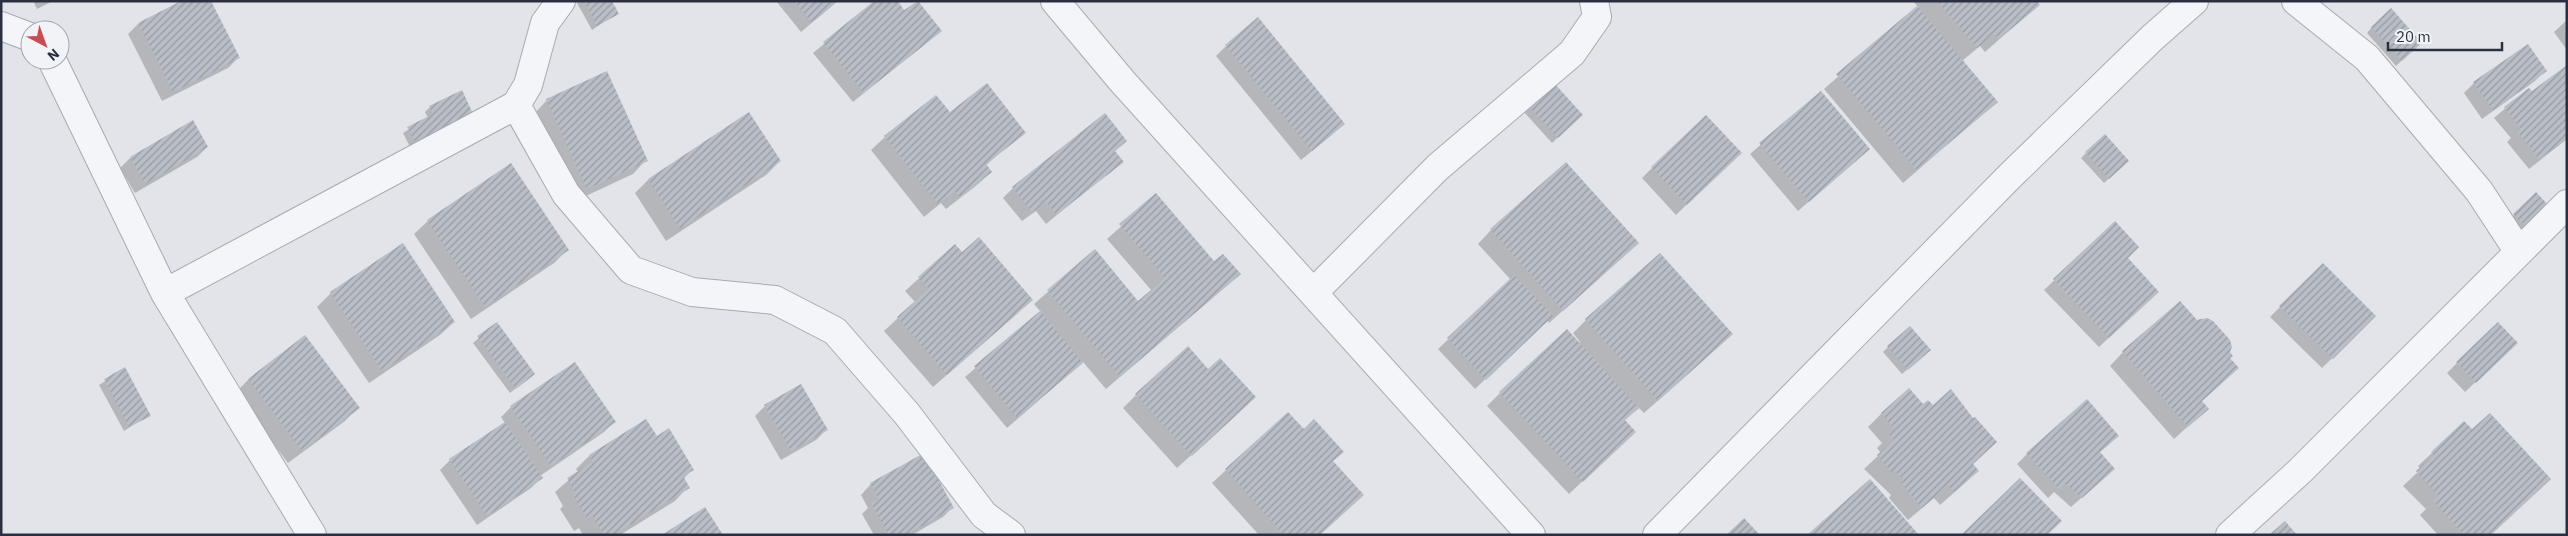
<svg xmlns="http://www.w3.org/2000/svg" width="2568" height="536" viewBox="0 0 2568 536" font-family="'IBM Plex Sans',sans-serif">
<defs>
<pattern id="building-hatch" width="6" height="6" patternUnits="userSpaceOnUse" patternTransform="scale(1.25)"><rect width="6" height="6" fill="#b9bdc6"/><path d="M-1 1l2-2M0 6l6-6M5 7l2-2" fill="none" stroke="#979aa2"/></pattern>
</defs>
<rect width="100%" height="100%" fill="#e2e4e9"/>
<path fill="#0003" d="M33,1H53L37,9Z
M183,1L238,58L228,68L162,101L128,34L138,24Z
M579,1H610L617,13L592,30L577,3Z
M776,1H838L801,32Z
M876,1L904,12L917,2L940,30L853,102L813,53Z
M1913,1H2035L2038,5L1985,52L1980,46L1962,61L1996,102L1903,183L1824,89L1918,7Z
M2567,20V50L2554,32Z
M2372,27L2415,48L2396,66L2367,33Z
M1226,46L1333,134L1301,160L1216,56Z
M2567,67V139L2529,169L2507,142L2511,138L2494,118L2528,89L2532,93Z
M2545,71L2535,81L2482,119L2464,93L2474,83Z
M1554,84L1581,115L1552,143L1524,112Z
M461,92L411,149L403,133L428,118L425,112L430,107Z
M1821,92L1869,149L1798,211L1750,154Z
M547,100L646,160L633,174L573,202L534,114Z
M950,113L1024,132L985,166L991,172L977,185L946,209L941,203L924,217L871,150L885,137Z
M748,114L780,161L766,175L666,241L635,193L648,180Z
M193,122L207,147L197,157L135,193L120,168L130,158Z
M1114,152L1122,162L1046,224L1036,211L1022,221L1003,198L1013,188Z
M1740,153L1676,215L1642,178L1652,168Z
M2086,153L2122,166L2104,183L2081,158Z
M2536,194L2523,235L2509,220Z
M1156,195L1214,263L1239,274L1106,389L1083,362L1007,428L965,377L1041,312L1034,304L1095,251L1138,303L1152,291L1107,239Z
M428,221L567,250L554,263L471,319L414,234Z
M2114,223L2126,258L2147,302L2099,347L2044,290Z
M1491,230L1624,256L1549,323L1547,320L1475,389L1438,349L1511,280L1478,244Z
M402,245L454,322L440,335L369,383L317,307L331,293Z
M955,246L1018,313L933,387L884,331L915,302L905,291Z
M2323,264L2375,316L2322,368L2270,317Z
M2200,319H2207L2229,358L2238,368L2201,402L2207,409L2174,439L2110,366L2123,352Z
M1586,320L1718,347L1644,413L1638,407L1624,421L1621,445L1569,494L1487,406L1500,393L1579,343L1580,342L1573,333Z
M496,324L534,374L510,393L473,343Z
M305,337L358,407L345,421L288,463L235,393L248,380Z
M1888,347L1924,355L1902,374L1883,352Z
M2506,353L2465,392L2447,373L2457,363Z
M125,369L149,415L124,431L99,385Z
M1136,395L1241,410L1177,468L1123,408Z
M765,406L826,430L816,440L781,460L755,416Z
M1923,406L1933,407L1973,420L1996,442L1972,465L1977,471L1964,484L1940,505L1934,498L1908,520L1889,498L1891,495L1864,469L1881,453L1877,448L1882,443L1868,427L1882,413Z
M511,407L614,422L604,432L540,476L541,478L531,488L477,525L440,470L450,460L505,423L501,417Z
M1288,413L1303,430L1342,452L1332,462L1320,535H1259L1212,483Z
M646,421L656,438L693,469L683,479L688,487L675,501L620,535H583L579,528L574,531L560,509L563,506L555,492L578,472L576,469L589,456Z
M2464,423L2490,535H2438L2420,515L2426,509L2403,486L2421,469L2418,466Z
M2118,436L2099,453L2103,479L2071,507L2054,492L2048,498L2017,464L2027,454Z
M871,484L953,507L943,517L912,535H874L862,514L868,508L861,495Z"/>
<path fill="url(#building-hatch)" d="M181,1H211L240,58L173,92L138,23Z
M584,1H612L619,14L597,26Z
M794,1H837L811,22Z
M874,1H898L904,10L918,1L942,31L864,93L823,42Z
M1937,1H2037L2040,5L1999,39L1994,34L1977,48Z
M1917,6L1998,102L1917,170L1836,74Z
M2391,8L2422,43L2402,61L2371,27Z
M1258,17L1345,124L1312,151L1225,45Z
M2528,44L2547,71L2493,110L2473,82Z
M2567,65V138L2539,159L2517,131L2520,128L2504,107L2529,88L2532,91Z
M607,71L648,161L587,189L546,99Z
M987,83L1026,133L986,164L992,172L960,197L955,191L938,204L884,136L936,95L950,112Z
M1554,83L1583,115L1558,138L1528,106Z
M462,90L474,116L417,145L407,127L433,114L429,106Z
M1821,91L1870,149L1809,202L1759,143Z
M749,112L781,161L680,229L648,179Z
M1105,113L1127,141L1115,151L1124,162L1056,215L1047,202L1032,212L1012,187Z
M1706,115L1742,153L1687,205L1651,167Z
M193,120L208,147L145,184L130,157Z
M2105,134L2129,161L2109,179L2085,152Z
M1566,162L1639,243L1563,311L1490,229Z
M511,163L569,250L485,307L427,220Z
M2536,192L2552,209L2529,230L2513,214Z
M1156,193L1214,261L1223,254L1241,274L1120,377L1047,290L1095,249L1138,301L1165,278L1119,224Z
M2115,221L2139,247L2128,258L2159,292L2109,338L2053,279Z
M979,237L1033,300L947,375L897,317L929,289L918,277L955,244L962,252Z
M403,243L455,322L382,371L330,292Z
M1660,253L1733,334L1658,401L1585,319Z
M2323,263L2376,316L2333,359L2279,306Z
M1514,275L1553,316L1486,380L1447,338Z
M2180,301L2197,320L2207,318L2213,321L2230,340L2232,347L2230,352L2233,356L2230,358L2239,368L2202,401L2209,409L2188,427L2122,351Z
M1040,311L1083,363L1017,418L974,366Z
M497,322L535,374L516,389L477,336Z
M2498,322L2518,343L2476,383L2456,362Z
M1910,326L1931,350L1908,370L1887,346Z
M1567,329L1639,408L1625,420L1636,432L1583,482L1499,392Z
M305,335L360,408L302,451L248,379Z
M1188,346L1208,369L1220,358L1256,397L1192,456L1135,394Z
M575,362L616,422L551,466L510,406Z
M125,367L151,416L129,427L104,379Z
M801,384L828,430L791,451L764,405Z
M1909,388L1923,404L1928,400L1933,405L1951,389L1973,418L1975,417L1997,442L1973,464L1979,471L1954,492L1948,485L1922,508L1901,483L1904,481L1894,470L1891,472L1877,455L1894,440L1889,434L1895,429L1881,413Z
M2087,399L2119,436L2100,452L2115,469L2082,498L2065,483L2059,489L2026,453Z
M1288,412L1304,429L1314,419L1344,452L1333,461L1364,495L1320,535H1284L1225,469Z
M2490,413L2551,479L2491,535H2464L2433,501L2439,496L2416,471L2434,455L2431,452L2464,421L2472,429Z
M646,419L657,436L669,428L694,470L683,476L690,488L613,535H604L592,515L587,518L573,495L576,493L567,478L593,462L589,455Z
M505,422L543,478L487,516L449,459Z
M924,453L954,508L906,535H889L871,503L879,499L870,483Z
M2020,478L2062,521L2047,535H1961Z
M1870,479L1919,535H1807Z
M705,507L723,535H662Z
M1744,518L1760,535H1726Z
M2285,521L2297,535H2269Z"/>
<g fill="none" stroke-linecap="round" stroke-linejoin="round">
<defs>
<path id="street" d="M1055,1L1122,81L1531,535
M2296,1L2367,58L2479,191L2519,252
M1,26L30,37
M52,60L165,293L312,535
M516,105L566,194L631,270L692,292L775,300L835,331L907,414L984,515L1011,535
M1314,292L1438,167L1572,53L1597,17L1594,1
M165,293L516,105L528,85L545,23L561,1
M1657,535L2010,176L2152,38L2194,1
M2230,535L2300,471L2567,204"/>
</defs>
<use href="#street" stroke="#a7aab3" stroke-width="30"/>
<use href="#street" stroke="#f4f5f8" stroke-width="28"/>
</g>
<rect width="2568" height="536" fill="none" stroke="#2b3040" stroke-width="5"/>
<g transform="translate(45 45) rotate(139)"><circle r="24" fill="#f1f3f7" stroke="#a2a5ae"/>
<path d="M0-4L9 19L0 12L-9 19Z" fill="#c74f54"/>
<text y="-8" font-size="14" font-weight="bold" text-anchor="middle" fill="#2b3040">N</text>
</g>
<path d="M2388 42v8h114v-8" fill="none" stroke="#2b3040" stroke-width="2.5"/>
<text x="2396" y="42" font-size="15" fill="#2b3040" stroke="#f1f3f7" stroke-width="4" paint-order="stroke">20 m</text>
</svg>
